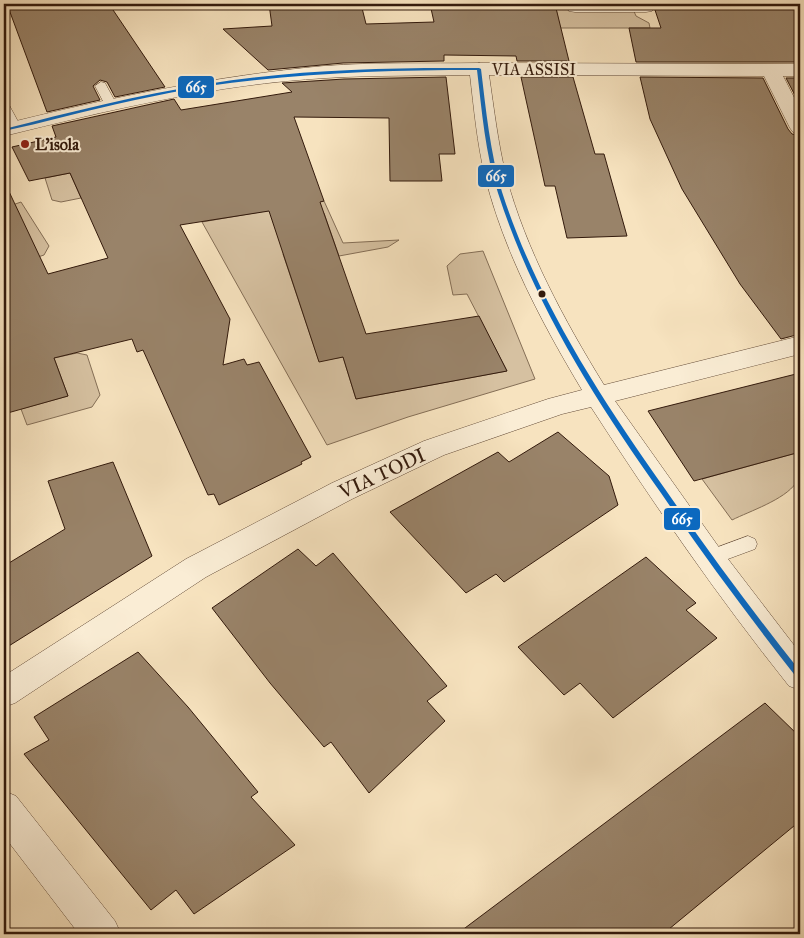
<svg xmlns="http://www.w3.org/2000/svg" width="804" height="938" viewBox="0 0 804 938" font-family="'IM FELL Great Primer',serif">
<rect width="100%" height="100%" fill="#f7e3bf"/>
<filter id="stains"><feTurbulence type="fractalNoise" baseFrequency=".004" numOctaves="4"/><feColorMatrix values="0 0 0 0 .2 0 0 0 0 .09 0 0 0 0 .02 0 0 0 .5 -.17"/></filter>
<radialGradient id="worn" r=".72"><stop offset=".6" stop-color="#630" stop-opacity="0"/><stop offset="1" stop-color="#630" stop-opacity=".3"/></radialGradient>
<path fill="#d6c1a1" stroke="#846e56" d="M555,4H567L568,9H633L636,16L649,23L650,28H560Z
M70,173L81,198L61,202L52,200L45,178Z
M324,201L343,243L399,240L388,247L339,256L324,213L283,254L319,361L343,357L356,399L507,371L467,294L453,295L447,266L460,254L483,251L535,379L408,417L327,445L202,222Z
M21,202L49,246L44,255L4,268V262L17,258L18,211L4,215V208Z
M77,353L87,355L100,395L92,407L27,425L21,409L68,396L54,358Z
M800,452C800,462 802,474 796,483C784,500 750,511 732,520L702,479Z"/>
<path fill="#998369" stroke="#331a0c" d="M7,4H109L165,87L115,97L107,82L100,80L93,86L100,100L47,112Z
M269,4H361L366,24L434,22L430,4H555L569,61H517L516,56L444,55V61L343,63L268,70L223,29L272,26Z
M655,4H800V62H636L629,28H661L655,10L657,7Z
M446,77L455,154H439L442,181H390L389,118L294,117L324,201L320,202L366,334L479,316L507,371L356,399L343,357L319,362L269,211L180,225L230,319L223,365L244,359L247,365L259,362L311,457L301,462L302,464L219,505L214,494L208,495L143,350L137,352L132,339L54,358L68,396L4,414V181L48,274L108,258L70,173L29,181L12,147L56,137L52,126L174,99L181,110L292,92L282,83L344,79Z
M521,77H573L595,154H604L627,236L567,238L555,186H545Z
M640,77L763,78L788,129L792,134L800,136V334L781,339L740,284L682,189L650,119Z
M786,78H800V105Z
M800,373V452L694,481L648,411Z
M558,432L609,476L618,505L504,582L496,574L466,593L390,512L498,452L509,462Z
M113,462L152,556L4,649V566L65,529L48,481Z
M298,549L316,566L333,553L447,686L427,701L445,721L369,793L331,742L324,747L270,683L212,608Z
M646,557L696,603L686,610L717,638L613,718L580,683L564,695L518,647Z
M138,652L188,707L258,792L251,797L295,845L194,914L176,890L151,910L24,754L49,740L34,717Z
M765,703L800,737V821L663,934H457Z"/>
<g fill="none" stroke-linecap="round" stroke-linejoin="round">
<defs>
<path id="service" d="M101,82L105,83L117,105L115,108H107L105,105L95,86Z
M4,102L8,103L21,127L20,130L15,131C3,128 3,112 4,102Z
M748,536L755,539L757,544L755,549L709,566L702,563L700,558L702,553Z"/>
<path id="pedestrian" d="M565,4H653L655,7L652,11L646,12H575L569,11Z"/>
<path id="minor" d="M479,63L800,64V76H783L800,109V134L793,132L790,128L764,76L489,75C494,109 498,143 506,176C526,250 564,320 604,385L800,336V354L615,401L718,546L800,653V690L789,686C718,597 653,503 591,407L562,414L444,455L352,499L206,577L15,703L4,707V676L186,559L332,483L424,441L548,399L582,390C542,323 504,252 485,176C477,143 474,109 470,75C422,76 374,75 326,78C217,84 109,110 4,136V124C109,98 216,76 324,66C375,62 428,64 479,63Z
M4,791L16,796L115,921L121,934H79L4,836Z"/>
</defs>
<use href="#service" stroke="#644c39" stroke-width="1"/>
<use href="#pedestrian" stroke="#644c39" stroke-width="1"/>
<use href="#minor" stroke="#644c39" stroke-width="1"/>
<use href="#service" fill="#faedd5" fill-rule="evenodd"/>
<use href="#pedestrian" fill="#faedd5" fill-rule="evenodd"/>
<use href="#minor" fill="#faedd5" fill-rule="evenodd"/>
<defs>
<path id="bus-1" d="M449,68H479L481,69C486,110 490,152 502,192C537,300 600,397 665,489C708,551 753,612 800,671V679L797,678C750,618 704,556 661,493C595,400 533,302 498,193C485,153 482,111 477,70C387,70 297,73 208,86C159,94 111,105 63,117C43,122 23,127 4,131V129C71,112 138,95 207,84C287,71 368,68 449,68Z"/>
</defs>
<use href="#bus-1" stroke="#faedd5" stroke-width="4"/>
<use href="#bus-1" fill="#0c69bf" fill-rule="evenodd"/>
</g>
<circle fill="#8f2418" stroke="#faedd5" stroke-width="2" cx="25" cy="144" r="5"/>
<circle fill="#331a0c" stroke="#faedd5" stroke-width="2" cx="542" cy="294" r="4.5"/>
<g text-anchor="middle" stroke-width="4" stroke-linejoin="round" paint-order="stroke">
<g font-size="16" fill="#331a0c" stroke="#faedd5">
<text x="534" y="75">VIA ASSISI</text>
</g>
<g font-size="16" font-weight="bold" fill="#331a0c" stroke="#faedd5" text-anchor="start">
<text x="35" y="150">L'isola</text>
</g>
<g font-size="20" fill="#331a0c" stroke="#faedd5">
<text transform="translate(382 473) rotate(-25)" y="7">VIA TODI</text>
</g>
</g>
<g stroke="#faedd5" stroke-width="2">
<rect x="177" y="75" width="38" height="24" rx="5" fill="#0c69bf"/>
<rect x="477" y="164" width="38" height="24" rx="5" fill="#0c69bf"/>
<rect x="663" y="507" width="38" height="24" rx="5" fill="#0c69bf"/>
</g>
<g font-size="14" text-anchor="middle" font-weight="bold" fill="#fff">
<text x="196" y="92">665</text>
<text x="496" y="181">665</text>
<text x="682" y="524">665</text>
</g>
<rect width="804" height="938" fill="none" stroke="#f7e3bf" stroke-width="20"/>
<rect x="5" y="5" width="794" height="928" fill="none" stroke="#331a0c" stroke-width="2.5"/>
<rect x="10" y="10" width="784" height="918" fill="none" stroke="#331a0c"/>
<rect width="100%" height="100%" filter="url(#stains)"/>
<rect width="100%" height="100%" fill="url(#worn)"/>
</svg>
